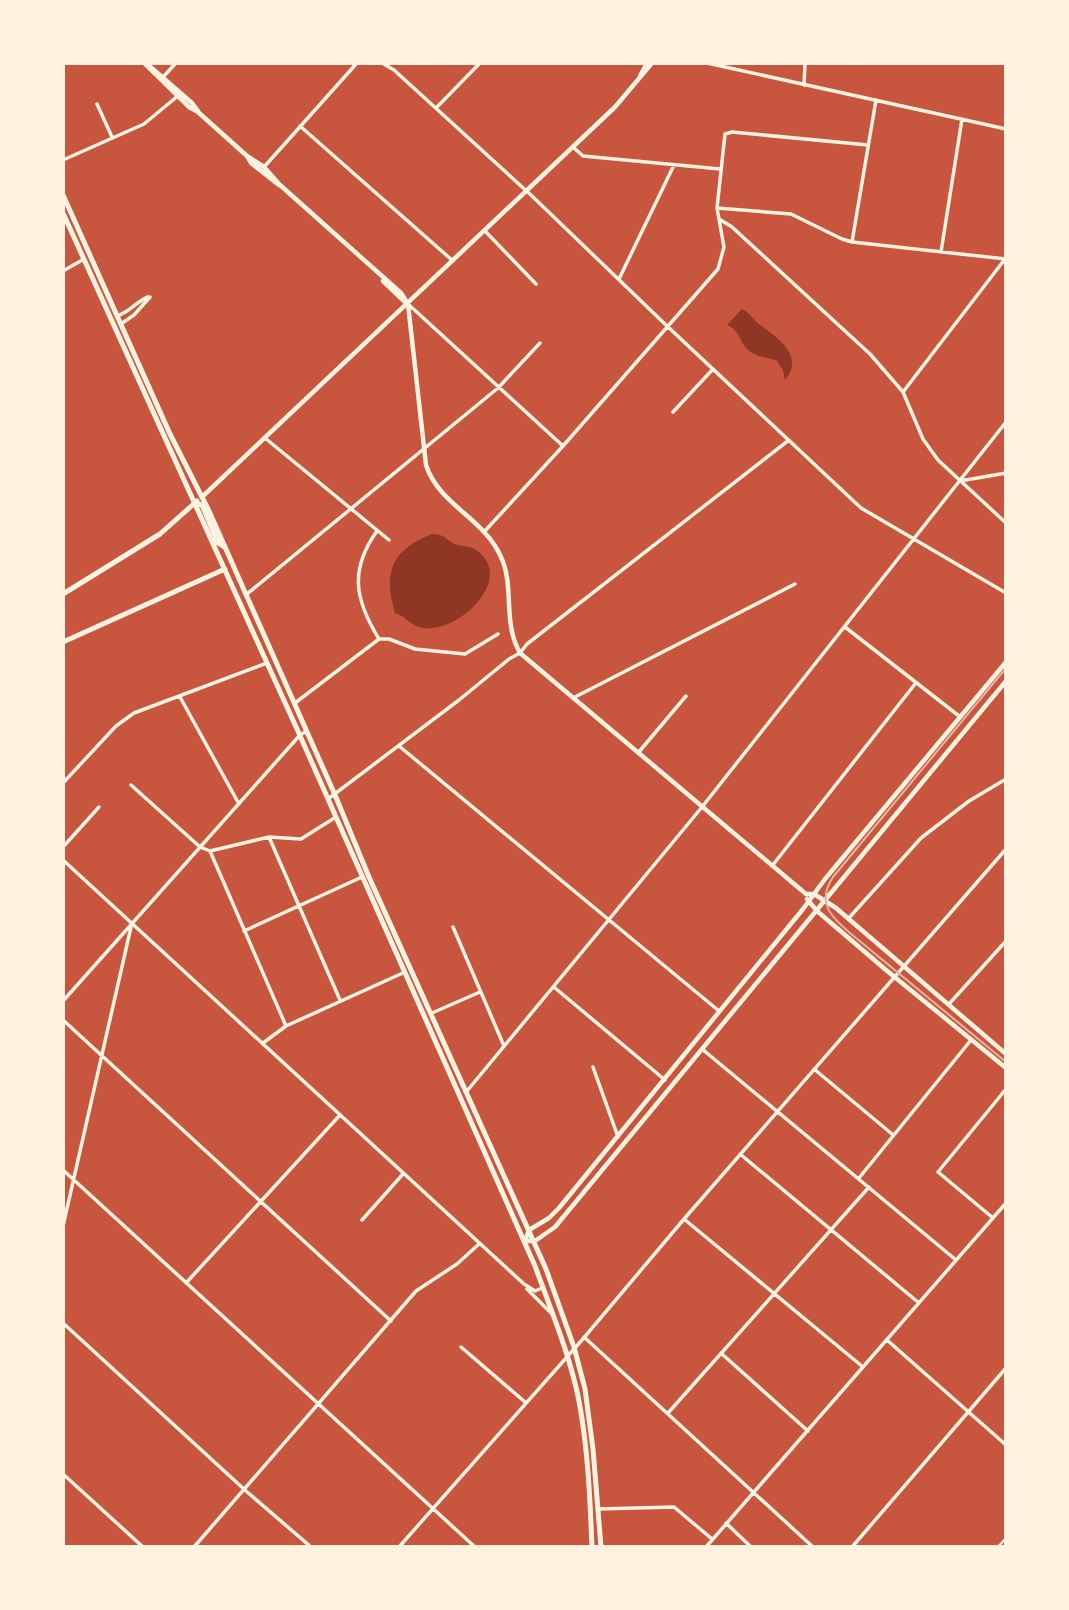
<svg xmlns="http://www.w3.org/2000/svg" width="1069" height="1610" viewBox="0 0 1069 1610" font-family="'Noto Sans',sans-serif">
<rect width="100%" height="100%" fill="#c8553d"/>
<path fill="#8f3625" d="M742,309C750,313 752,318 759,324C778,338 805,356 785,380L783,370L776,360C767,358 757,357 749,351C739,342 740,330 727,325Z
M432,534C447,535 444,539 455,544C462,547 469,545 476,550C517,578 458,634 423,628C411,626 405,616 395,613C383,573 391,550 432,534Z"/>
<g fill="none" stroke-linecap="round" stroke-linejoin="round">
<path stroke="#fff3e0" stroke-width="2.5" d="M998,1547L1006,1538"/>
<path stroke="#fff3e0" stroke-width="3.5" d="M382,63L394,70L532,196L667,326L861,508L1006,593
M707,63L1006,129
M163,77L176,63
M804,85L805,63
M97,104L112,137
M436,108L480,63
M300,126L453,261
M573,147L583,156L720,169
M63,160L144,124L179,95
M264,167L357,63
M717,208L791,214L842,239L852,242L1006,259
M719,219L732,227L870,354L903,392L923,439L938,460L1006,523
M485,231L536,284
M852,242L876,100
M941,252L962,119
M63,271L84,259
M619,279L674,165
M408,304L563,446
M117,316C130,312 137,301 148,297
M121,324L134,315L150,297
M903,392L1005,259
M673,412L713,369
M265,438L389,540
M960,481L1006,473
M377,531C349,570 355,600 379,639
M484,532L563,446L718,269L724,247L717,208L725,134L732,132L868,145
M247,594L498,388L540,343
M845,627L959,716
M379,639H389L415,649L465,654L498,634
M180,697L239,804
M573,698L795,584
M295,703L379,639
M399,746L719,1011
M638,753L686,696
M63,783L116,726L134,713L267,663
M131,785L200,847L210,851L286,1026
M328,799L459,700L509,659L520,653L527,644L789,440
M269,837L340,1000
M63,847L99,807
M210,851L269,837L301,839L336,817
M63,860L524,1284L535,1291L542,1288
M772,866L915,684
M848,919L921,838L969,801L1006,779
M453,927L504,1046
M244,931L362,877
M555,988L665,1080
M63,1001L300,735L307,731
M949,1004L1006,941
M432,1013L480,992
M63,1020L391,1321
M263,1043L286,1026L405,972
M702,1049L956,1260
M593,1067L618,1137
M814,1069L892,1134
M467,1091L702,807L1006,422
M740,1154L919,1303
M63,1170L475,1547
M859,1178L971,1040
M993,1218L938,1172L1006,1089
M684,1219L863,1367
M362,1220L403,1174
M63,1226L131,927
M186,1283L340,1115
M527,1289L551,1313
M63,1323L246,1491L311,1547
M584,1337L813,1547
M887,1340L1006,1445
M461,1347L525,1402
M722,1354L808,1431
M668,1413L869,1187
M63,1474L143,1547
M598,1509L674,1507L712,1539
M726,1523L751,1547
M194,1547L416,1291L457,1264L479,1244
M399,1547L582,1340L684,1219L1006,849
M706,1547L1006,1203
M852,1547L1006,1368"/>
<path stroke="#fff3e0" stroke-width="4.5" d="M144,63L189,107L198,112L247,156L264,167L280,185L401,293L408,304L426,465C439,505 484,518 501,557C515,587 502,621 520,653L806,894
M146,63L192,103L198,111
M640,76L647,63
M247,156L251,163L279,185
M383,281L404,301
M202,497L615,107L652,63
M1006,662L825,879L803,909L559,1208L549,1218L529,1230L525,1241H535L555,1227L1006,681
M806,894H814L836,908L1006,1054
M807,899L817,911L886,970L1006,1068"/>
<path stroke="#fff3e0" stroke-width="5" d="M63,195L170,434L209,511L335,795L369,877L546,1269L574,1347L585,1389L593,1449L601,1547
M63,213L297,729L535,1266C551,1310 570,1355 579,1401C588,1449 590,1498 592,1547
M195,503L202,505L218,543L224,547
M63,594L160,534L197,501
M63,642L225,569"/>
<path stroke="#e9b49f" stroke-width="2" d="M1006,668L833,877C816,903 831,916 850,933L1006,1062
M1005,1547L1006,1546"/>
</g>
<rect width="1069" height="1610" fill="none" stroke="#fff3e0" stroke-width="130"/>
</svg>
